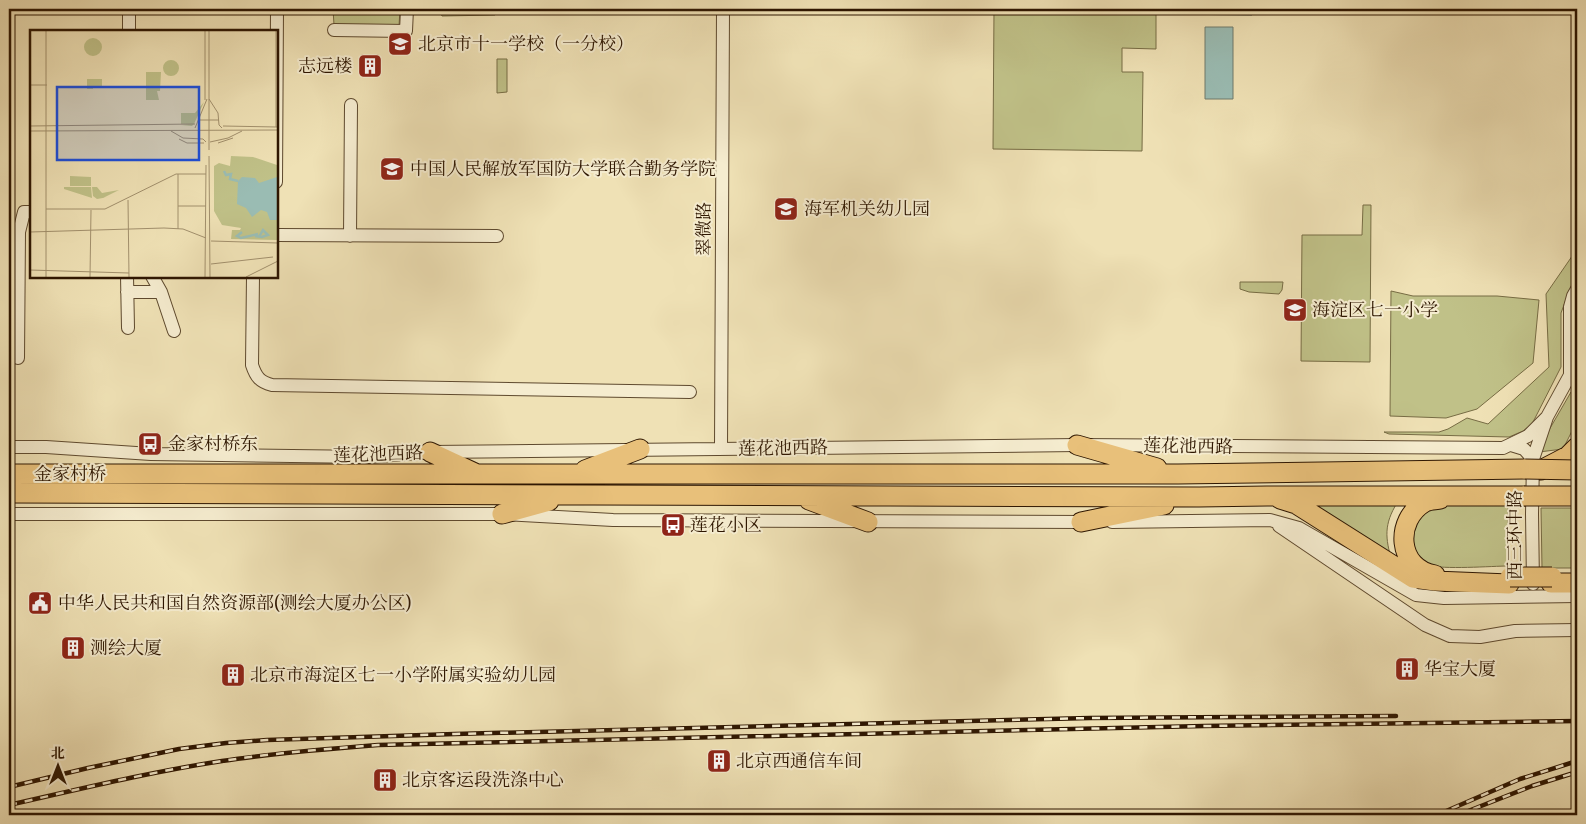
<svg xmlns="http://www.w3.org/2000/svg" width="1586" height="824" viewBox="0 0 1586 824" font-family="'Gentium Book Plus','Noto Serif SC',serif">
<rect width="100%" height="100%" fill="#efe1b5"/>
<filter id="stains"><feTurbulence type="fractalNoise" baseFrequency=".004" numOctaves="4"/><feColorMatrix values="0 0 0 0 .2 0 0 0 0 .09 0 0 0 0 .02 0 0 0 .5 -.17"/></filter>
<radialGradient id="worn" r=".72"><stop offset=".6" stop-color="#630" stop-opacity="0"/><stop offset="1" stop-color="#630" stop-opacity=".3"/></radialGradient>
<path fill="#c0c188" stroke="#776c44" d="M333,9H400L399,26L334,25Z
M415,9H507V13H495V15L442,16L441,14L419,13V11L415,10Z
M994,9H1156V49L1122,48V72H1143L1142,151L993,149Z
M497,59H507V92L497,93Z
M1363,205H1371L1370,362L1301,361L1302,235H1362Z
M1577,249V280L1568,294L1561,313V367L1532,424L1523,431L1509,437L1389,434L1384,432H1439L1448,429L1467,418L1488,424L1549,367L1546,294Z
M1240,282H1283L1282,290L1279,294L1249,292L1240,289Z
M1391,291L1413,296H1497L1539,300L1533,363L1477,409L1446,418L1390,416Z
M1571,392H1577L1575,425L1563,449L1539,452L1549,430Z
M1397,503C1384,524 1385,538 1392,561L1317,511L1314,504Z
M1436,503L1508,505V566C1494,566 1440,570 1430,565C1421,561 1414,551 1409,543L1413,520Z
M1541,508H1577V568H1542Z"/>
<path fill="#9abcb3" stroke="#6f7a6c" d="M1164,9H1252V15L1164,14Z
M1205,27H1233V99H1205Z"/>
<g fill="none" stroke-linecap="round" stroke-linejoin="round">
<defs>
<path id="minor" d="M334,30L406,31L407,9
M129,31V9
M276,182L277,9
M276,235L497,236
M350,236L351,105
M127,276L128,328
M152,276L161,292L174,331
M253,276L252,365C256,377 260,382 272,385L690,392
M127,292H161
M18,358L19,232L24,212H31
M1511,445L1524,449L1533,459L1547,417L1570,375V307L1573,296L1577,289
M9,447H46L151,454L368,457L430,452L1077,445L1503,448L1528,436L1547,417
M721,449L723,9
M1533,461L1532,514L1533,584
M9,514H502L613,520L1089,522
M1112,522L1270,520L1299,528L1416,595L1444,598L1577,596
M1279,526L1425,625L1450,636L1480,637L1515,631L1577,630
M1576,815H1577"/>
<path id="highway" d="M1077,445L1157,468
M430,452L475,473
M585,470L640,449
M1541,470L1568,456L1577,447
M9,474H1178L1525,469
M9,493L1199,497L1267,496H1524
M1280,499L1296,504L1413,578L1435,581L1509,584
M809,500L868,522
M502,514L549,501
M1081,522L1164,505
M1435,575C1397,569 1394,520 1425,502C1429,500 1436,500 1440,499
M1551,583H1577"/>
</defs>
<use href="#minor" stroke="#5e492e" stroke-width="14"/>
<use href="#highway" stroke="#2e1601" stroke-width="21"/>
<use href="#minor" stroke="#f5eccf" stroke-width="12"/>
<use href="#highway" stroke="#e8c07a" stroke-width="19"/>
<defs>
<path id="rail" d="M9,787L88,768L179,749L226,743L267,740L455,734L1090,718L1396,716
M9,805C80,789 150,772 222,761C274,753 326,749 378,745L1204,726L1577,721
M1437,815L1520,779L1577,761
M1458,815L1532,786L1577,772"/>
</defs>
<use href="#rail" stroke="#2e1601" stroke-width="4.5"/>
<use href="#rail" stroke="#f5eccf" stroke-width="2.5" stroke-dasharray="8" stroke-linecap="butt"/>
<defs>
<path id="highway-bridge" d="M1525,469L1577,470
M1524,496H1577
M1510,577H1552"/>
</defs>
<use href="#highway-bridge" stroke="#2e1601" stroke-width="21" stroke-linecap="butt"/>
<use href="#highway-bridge" stroke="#e8c07a" stroke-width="19"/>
</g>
<defs>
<symbol id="school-square" viewBox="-11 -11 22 22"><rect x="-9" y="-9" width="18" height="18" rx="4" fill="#8f2418" stroke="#f5eccf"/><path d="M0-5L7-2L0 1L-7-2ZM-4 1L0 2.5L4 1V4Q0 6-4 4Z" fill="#fff"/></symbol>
<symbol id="building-square" viewBox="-11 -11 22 22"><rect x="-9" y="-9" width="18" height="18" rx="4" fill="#8f2418" stroke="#f5eccf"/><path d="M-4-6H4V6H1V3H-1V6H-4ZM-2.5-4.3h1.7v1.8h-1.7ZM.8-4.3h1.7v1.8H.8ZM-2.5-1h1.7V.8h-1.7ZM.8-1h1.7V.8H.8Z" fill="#fff"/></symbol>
<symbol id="university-square" viewBox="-11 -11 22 22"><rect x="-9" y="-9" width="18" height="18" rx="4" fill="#8f2418" stroke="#f5eccf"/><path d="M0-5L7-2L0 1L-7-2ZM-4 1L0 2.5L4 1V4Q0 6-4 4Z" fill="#fff"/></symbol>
<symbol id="bus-square" viewBox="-11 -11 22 22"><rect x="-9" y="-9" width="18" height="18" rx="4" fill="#8f2418" stroke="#f5eccf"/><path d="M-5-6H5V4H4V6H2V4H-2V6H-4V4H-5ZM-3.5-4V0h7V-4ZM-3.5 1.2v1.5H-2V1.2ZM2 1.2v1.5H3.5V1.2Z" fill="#fff"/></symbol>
<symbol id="civic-square" viewBox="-11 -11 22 22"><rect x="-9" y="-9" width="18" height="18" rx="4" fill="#8f2418" stroke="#f5eccf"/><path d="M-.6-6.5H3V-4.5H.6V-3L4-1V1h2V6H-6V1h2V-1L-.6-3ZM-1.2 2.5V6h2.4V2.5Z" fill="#fff"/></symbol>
</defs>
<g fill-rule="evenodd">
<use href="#school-square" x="386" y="30" width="28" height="28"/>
<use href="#building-square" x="356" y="52" width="28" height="28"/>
<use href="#university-square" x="378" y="155" width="28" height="28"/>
<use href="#school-square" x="772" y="195" width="28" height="28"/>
<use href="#school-square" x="1281" y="296" width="28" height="28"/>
<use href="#bus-square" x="136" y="430" width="28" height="28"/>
<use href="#bus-square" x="659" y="511" width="28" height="28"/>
<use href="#civic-square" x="26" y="589" width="28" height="28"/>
<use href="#building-square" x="59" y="634" width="28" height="28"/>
<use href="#building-square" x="1393" y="655" width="28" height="28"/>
<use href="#building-square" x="219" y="661" width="28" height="28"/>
<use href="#building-square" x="705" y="747" width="28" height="28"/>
<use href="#building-square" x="371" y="766" width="28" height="28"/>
</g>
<g text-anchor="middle" stroke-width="4" stroke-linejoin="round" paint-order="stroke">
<g font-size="18" fill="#2e1601" stroke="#f5eccf" text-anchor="start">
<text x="418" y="50">北京市十一学校（一分校）</text>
<text x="352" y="72" text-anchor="end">志远楼</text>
<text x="410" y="175">中国人民解放军国防大学联合勤务学院</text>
<text x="804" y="215">海军机关幼儿园</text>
<text x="1312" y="316">海淀区七一小学</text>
<text x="168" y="450">金家村桥东</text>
<text x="690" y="531">莲花小区</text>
<text x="58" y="609">中华人民共和国自然资源部(测绘大厦办公区)</text>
<text x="90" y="654">测绘大厦</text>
<text x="1424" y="675">华宝大厦</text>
<text x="250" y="681">北京市海淀区七一小学附属实验幼儿园</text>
<text x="736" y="767">北京西通信车间</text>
<text x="402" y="786">北京客运段洗涤中心</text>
</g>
<g font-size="18" fill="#2e1601" stroke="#f5eccf">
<text transform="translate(704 229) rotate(-90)" y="6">翠微路</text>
<text transform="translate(1188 446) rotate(1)" y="6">莲花池西路</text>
<text transform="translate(783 448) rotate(-1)" y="6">莲花池西路</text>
<text transform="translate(378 454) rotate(-2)" y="6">莲花池西路</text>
<text x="70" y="480">金家村桥</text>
<text transform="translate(1515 535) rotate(-90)" y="6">西三环中路</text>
</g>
</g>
<g transform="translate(30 30)">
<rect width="248" height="248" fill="#efe1b5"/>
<path d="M54 17a9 9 0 1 1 18 0a9 9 0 1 1-18 0ZM133 38a8 8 0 1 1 16 0a8 8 0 1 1-16 0ZM116,42H131L130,61H127L129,70H116ZM57,49H72V58L63,56V59H57ZM174,72L164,94L162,96L151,95L158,94H151V83H165ZM201,126L223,127L247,135V210L201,209L202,200H210L211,198L192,195L184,181V136L189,133L200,136ZM40,146L61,147V156H40ZM34,157H61L62,168L34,159ZM62,157H67L72,163L89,160L73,168L90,165L67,169L63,166Z" fill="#c0c188"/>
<path d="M212,147L225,148L229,153L247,147V190H240L237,182L231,180L222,187L216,178L207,174L208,151Z" fill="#9abcb3"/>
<path fill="none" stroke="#9abcb3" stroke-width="2.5" d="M194,141L196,145L201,144L200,149L208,151M212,202L207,206L211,208L228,204M225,206L232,207L238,205L233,200L229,207"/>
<path fill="none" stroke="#a2906d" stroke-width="1" d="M16,0V247M175,0V70M179,0V120M246,0V97M0,55H17M179,69L188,83L189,95L192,98M168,90H189M0,96L165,94M193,96L247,97M165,98L177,69M0,101L248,100M141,101L153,108L173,109L176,112M149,109L157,113H174M180,112L198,108L212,101M188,113L203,108M179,126L180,247M98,170L99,247M148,176H176M16,179H75L146,144H176M148,199V144M0,202L134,198L153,199L176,208M181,211L248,213M181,234L243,227M0,240L99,243M60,247L61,180M175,247L176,135M216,247L248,231"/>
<path fill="#1d4ed8" fill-opacity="0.15" stroke="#1d4ed8" stroke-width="2.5" d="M27,57H169V130H27Z"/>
<rect width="248" height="248" fill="none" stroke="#2e1601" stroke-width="2.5"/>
</g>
<rect width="1586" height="824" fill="none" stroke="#efe1b5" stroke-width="30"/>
<rect x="10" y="10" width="1566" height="804" fill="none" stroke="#2e1601" stroke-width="2.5"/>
<rect x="15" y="15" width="1556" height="794" fill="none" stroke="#2e1601"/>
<g transform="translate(58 766)" stroke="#f5eccf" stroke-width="4" paint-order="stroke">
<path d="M0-4L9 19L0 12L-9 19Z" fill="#2e1601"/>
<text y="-8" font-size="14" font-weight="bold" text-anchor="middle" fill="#2e1601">北</text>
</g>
<rect width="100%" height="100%" filter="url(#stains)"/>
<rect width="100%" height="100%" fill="url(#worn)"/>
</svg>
